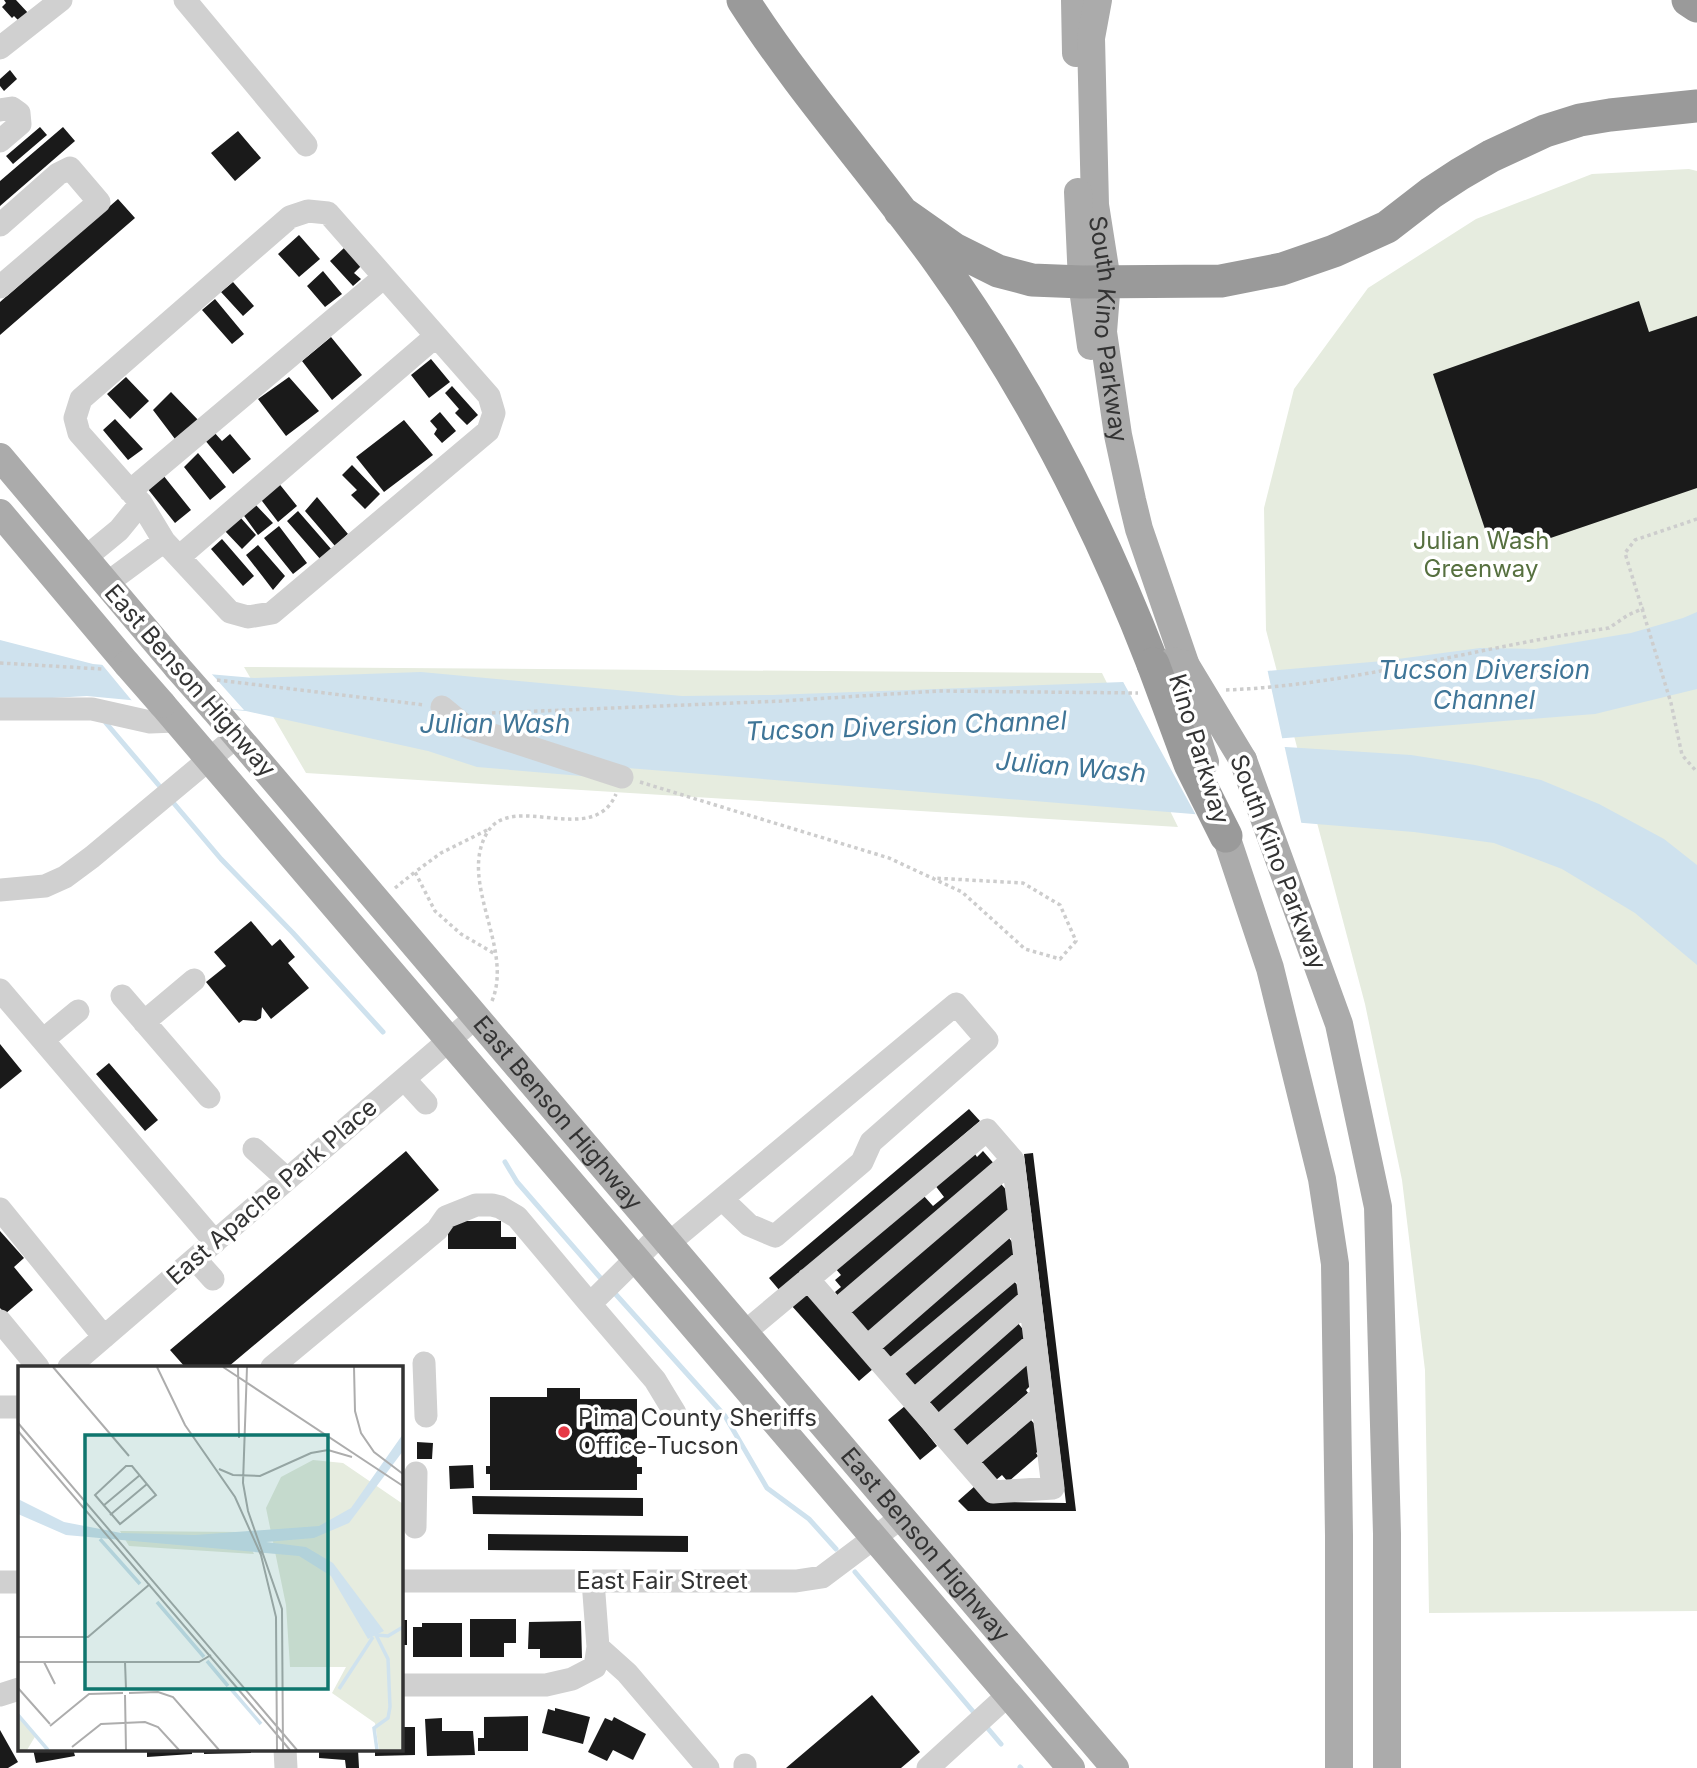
<svg xmlns="http://www.w3.org/2000/svg" width="1697" height="1768" viewBox="0 0 1697 1768" font-family="Inter,sans-serif">
<rect width="100%" height="100%" fill="#fff"/>
<path fill="#e6ecdf" d="M1689,169L1697,171V1611L1429,1613L1425,1370L1402,1180L1365,1004L1266,630L1264,508L1294,389L1368,288L1476,219L1592,174Z
M244,667L1102,673L1178,827L306,773Z"/>
<path fill="#cfe2ee" d="M1697,612V689L1595,714L1221,743L1411,755L1475,765L1541,780L1599,804L1664,839L1697,865V965L1635,913L1562,869L1494,843L1414,832L615,767L605,778L477,767L428,751L246,711L87,696L0,701V640L93,664L254,678L421,672L682,696L772,695L1150,681L1383,661L1480,648L1535,649L1631,633L1683,618Z"/>
<path fill="#fff" d="M100,662L209,671L244,710L133,702Z
M1267,668L1283,742L1264,743L1284,744L1302,826L1197,817L1121,678Z"/>
<g fill="none" stroke-linecap="round" stroke-linejoin="round">
<path stroke="#cfe2ee" stroke-width="5" d="M106,723L162,789
M171,800L221,859L293,933L383,1032
M505,1162L517,1182L604,1282
M611,1289L725,1416L767,1488L809,1519L836,1549
M855,1572L976,1715
M985,1725L1001,1744
M1020,1767L1021,1768"/>
</g>
<path fill="#1a1a1a" d="M4,0H16L29,14L20,22L14,16L12,18L2,7L6,3Z
M10,70L17,79L4,91L0,86V79Z
M40,127L47,135L13,164L6,156Z
M63,127L75,141L0,206V181Z
M238,131L261,158L235,181L211,153Z
M118,199L135,218L0,335V302Z
M299,235L320,259L299,277L278,254Z
M344,248L361,266L354,273L361,279L353,286L330,261Z
M323,271L342,294L325,307L307,286Z
M233,282L254,306L243,316L221,292Z
M215,299L244,334L232,344L202,310Z
M1639,301L1649,332L1697,316V488L1533,544L1529,533L1490,544L1433,374Z
M331,337L362,375L332,400L302,361Z
M431,359L450,382L429,398L411,375Z
M126,377L149,401L130,419L107,394Z
M289,377L319,411L286,436L258,399Z
M452,386L478,415L467,425L455,413L459,409L445,393Z
M171,392L201,423L178,443L153,410Z
M440,412L456,431L442,443L434,434L437,429L430,421Z
M115,419L143,449L128,460L103,430Z
M404,420L433,455L384,492L356,457Z
M213,431L222,441L230,434L251,459L233,474L204,439Z
M198,453L226,487L210,500L184,467Z
M352,465L380,494L365,509L351,495L357,490L342,475Z
M163,475L191,510L175,523L147,488Z
M277,481L297,506L278,522L259,497Z
M317,497L348,534L335,546L305,511Z
M253,502L273,523L258,535L242,513Z
M298,511L332,550L321,560L287,521Z
M240,517L256,535L242,549L224,530Z
M279,526L307,563L293,574L264,538Z
M222,539L254,576L243,586L211,549Z
M258,545L285,576L273,590L246,555Z
M251,921L272,946L280,939L295,957L288,963L309,988L271,1019L262,1007L261,1018L256,1021L243,1020L239,1023L206,982L226,966L214,952Z
M0,1044L22,1071L0,1089Z
M109,1063L158,1120L145,1131L96,1074Z
M969,1109L980,1121L780,1291L769,1278Z
M406,1151L439,1190L228,1367H185L170,1350Z
M983,1151L996,1166L839,1297L835,1292L841,1287L835,1280L841,1275L835,1268L923,1195L933,1206L944,1197L934,1184L975,1154L977,1157Z
M1033,1153L1076,1511H968L958,1501L975,1486L993,1502L1066,1503L1024,1154Z
M1001,1184L1010,1194L1011,1210L868,1333L850,1312Z
M448,1221H501V1237H516V1249H448Z
M0,1231L24,1258L14,1267L33,1290L5,1314L0,1308Z
M1009,1238L1016,1247V1253L890,1359L880,1347Z
M1013,1280L1021,1289L1018,1294L1020,1295L914,1386L903,1373Z
M807,1292L874,1368L859,1381L791,1305Z
M1017,1322L1026,1333L1023,1336L1025,1338L939,1413L928,1400Z
M1025,1363L1032,1371L1031,1385L1026,1390L1028,1393L967,1446L951,1428Z
M547,1388H580V1399H637V1467H642V1474H637V1490H490V1474H486V1466H490V1397H547Z
M905,1406L937,1446L920,1460L888,1420Z
M1030,1419L1040,1430V1450L1036,1453L1038,1456L1008,1482L1002,1475L996,1480L981,1462Z
M417,1442L433,1443L432,1459H417Z
M473,1465L474,1488L450,1489L449,1466Z
M472,1496L643,1498V1516L473,1514Z
M488,1534L688,1536V1552L488,1550Z
M470,1619H516V1643H504V1657H470Z
M401,1620H407V1645H401Z
M581,1621L582,1658H540V1649H528L529,1622Z
M422,1623H462V1657H413V1627H422Z
M872,1695L920,1752L901,1768H786Z
M555,1708L590,1717L583,1744L542,1733L548,1709L555,1711Z
M528,1716V1751H478V1738H484V1717Z
M614,1717L646,1734L633,1760L613,1750L607,1761L588,1752L605,1718L612,1721Z
M442,1718V1731H473L475,1755L427,1756L425,1719Z
M401,1727H415V1755L375,1756V1749H401Z
M0,1730L18,1762L8,1768H0Z
M33,1749H73L75,1756L36,1763Z
M147,1749H192V1754L147,1757Z
M204,1749H251V1753L204,1754Z
M319,1749H358L359,1768H346L345,1760L319,1758Z"/>
<g fill="none" stroke-linecap="round" stroke-linejoin="round">
<path stroke="#cdcdcd" stroke-width="3.5" stroke-dasharray="3.5 3.5" stroke-linecap="butt" d="M1697,519L1635,540L1625,553L1671,703L1682,755L1697,772
M0,663L102,669
M217,680L425,705
M1226,690C1355,685 1481,646 1609,628L1628,615L1644,608
M492,713L782,701L939,691L1138,693
M640,782L889,858L962,892L1025,949L1060,959L1076,941L1060,905L1023,883L933,878
M487,830L441,853L415,872L435,911L461,934L495,954
M395,888L415,872
M492,1001C514,948 458,882 487,833C511,790 593,849 616,794"/>
<path stroke="#d0d0d0" stroke-width="23" d="M185,0L306,145
M0,48L61,0
M0,110L12,108L19,113L20,124L0,141
M308,211L328,213L489,396L494,413L488,431L272,613L248,617L230,612L164,541L141,503L79,433L75,418L81,399L290,217Z
M0,225L58,174L70,168L99,202L0,287
M130,491L384,277
M179,557L436,336
M85,558L119,530L141,503
M106,584L164,541
M442,707L465,726L622,777
M0,709H92L150,722L176,721
M0,890L45,886L65,877L92,857L237,736
M0,990L215,1242
M122,996L209,1097
M144,1022L194,980
M43,1040L78,1011
M404,1079L426,1103
M254,1149L287,1179
M0,1209L104,1337
M669,1243L956,1004L987,1040L871,1142L862,1162L775,1236L749,1225L722,1199
M195,1259L213,1279
M590,1304L655,1380L675,1413
M836,1311L1013,1160
M0,1321L38,1367
M745,1332L987,1130L1013,1160L1053,1488L993,1492L808,1279
M867,1347L1020,1214
M424,1363L426,1416
M69,1367L476,1017
M272,1367L437,1230L446,1217L476,1205H492L500,1207L517,1217L590,1304L661,1234
M890,1372L1025,1259
M914,1401L1030,1299
M0,1407H19
M938,1428L1035,1343
M966,1461L1042,1396
M415,1527L416,1473
M401,1581H796L822,1577L902,1517
M593,1581L598,1647L627,1673L708,1768
M0,1582H19
M401,1685H546L572,1679L595,1667L598,1647
M0,1695L19,1689
M285,1749L286,1768
M745,1765V1768
M928,1768L1008,1695"/>
<g stroke="#ababab" stroke-width="28">
<path d="M1075,0L1076,53"/>
<path id="s1" d="M1098,0L1091,38L1095,205L1107,281L1103,332L1118,435L1132,500L1139,529L1185,663"/>
<path d="M1078,192L1082,282L1091,346"/>
<path d="M0,457L177,667"/>
<path d="M0,513L127,664"/>
<path d="M162,704L1071,1768"/>
<path id="s2" d="M213,708L1115,1768"/>
<path d="M1243,760L1339,1024L1378,1207L1387,1534V1768"/>
<path d="M1226,836L1270,968L1322,1179L1335,1264L1339,1536V1768"/>
</g>
<path stroke="#9a9a9a" stroke-width="33" d="M743,0C802,92 876,174 940,263C1029,387 1098,522 1153,664
M1688,0L1697,6
M900,211L954,249L998,271L1032,280L1082,282L1221,281L1282,269L1334,251L1387,227L1431,193L1460,174L1491,156L1545,131L1580,120L1610,115L1697,106"/>
<path stroke="#ababab" stroke-width="28" d="M1173,661L1205,762
M127,664L162,704
M1185,664L1243,760
M177,667L213,708"/>
<path stroke="#9a9a9a" stroke-width="33" d="M1153,664L1190,764L1226,836"/>
</g>
<circle fill="#e63946" stroke="#fff" stroke-width="2.5" cx="564" cy="1432" r="7"/>
<g text-anchor="middle" stroke-width="7" stroke-linejoin="round" paint-order="stroke">
<g font-size="24" fill="#333" stroke="#fff">
<text dy="8" stroke="none"><textPath href="#s1" startOffset="331">South Kino Parkway</textPath></text>
<text transform="translate(190 681) rotate(49)" y="8">East Benson Highway</text>
<text transform="translate(1199 749) rotate(73)" y="8">Kino Parkway</text>
<text transform="translate(1278 862) rotate(69)" y="8">South Kino Parkway</text>
<text dy="8" stroke="none"><textPath href="#s2" startOffset="532">East Benson Highway</textPath></text>
<text transform="translate(272 1192) rotate(-41)" y="8">East Apache Park Place</text>
<text dy="8" stroke="none"><textPath href="#s2" startOffset="1099">East Benson Highway</textPath></text>
<text x="662" y="1589">East Fair Street</text>
</g>
<g font-size="24" fill="#56703f" stroke="#fff">
<text x="1481" y="549">Julian Wash<tspan x="1481" dy="28">Greenway</tspan></text>
</g>
<g font-size="24" fill="#333" stroke="#fff" text-anchor="start">
<text x="578" y="1426">Pima County Sheriffs<tspan x="578" dy="28">Office-Tucson</tspan></text>
</g>
<g font-size="26" font-style="italic" fill="#3f7597" stroke="#fff">
<text x="1484" y="679">Tucson Diversion<tspan x="1484" dy="30">Channel</tspan></text>
<text x="495" y="733">Julian Wash</text>
<text transform="translate(906 726) rotate(-2)" y="9">Tucson Diversion Channel</text>
<text transform="translate(1071 767) rotate(5)" y="9">Julian Wash</text>
</g>
</g>
<g transform="translate(18 1366)">
<rect width="385" height="385" fill="#fff"/>
<path d="M295,94L325,97L385,138V384H361L357,357L314,327L328,301H272L268,239L248,142L263,111ZM102,165L225,166L236,188L111,180ZM0,348L18,369L9,384H0Z" fill="#e6ecdf"/>
<path d="M385,68V85L331,157L296,172L248,176L288,181L315,197L366,265L350,273L313,210L281,190L48,169L0,148V133L46,156L103,167L177,169L301,160L333,142Z" fill="#cfe2ee"/>
<path fill="none" stroke="#cfe2ee" stroke-width="3.5" d="M82,173L122,218M139,236L186,291M357,267L370,293L372,341L370,352L356,362L359,384M358,269L370,270L385,261M189,295L210,320M213,323L243,358M321,323L355,271M0,349L30,384"/>
<path fill="none" stroke="#adadad" stroke-width="2" d="M35,1L111,90M139,1L167,59L217,131L243,189M205,1L385,120M220,1L221,72M229,1L225,117L230,145L264,243L265,384M336,1L337,45L343,67L356,86L385,108M0,57L279,384M0,65L272,384M108,100H114L138,129L102,158L77,129ZM201,103L215,109L242,110L293,87L310,84L334,91M85,140L122,109M92,149L129,118M242,185L258,251L259,384M0,271H70L132,218M0,296H181L193,289M26,296L37,318M107,296L108,323M0,322L32,358M111,327L140,326L155,331L201,384M107,329L108,384M32,360L71,328L105,327M54,381L83,358L127,356L140,361L161,384"/>
<path fill="#0f766e" fill-opacity="0.15" stroke="#0f766e" stroke-width="3.5" d="M67,69H310V323H67Z"/>
<rect width="385" height="385" fill="none" stroke="#333" stroke-width="3.5"/>
</g>
</svg>
